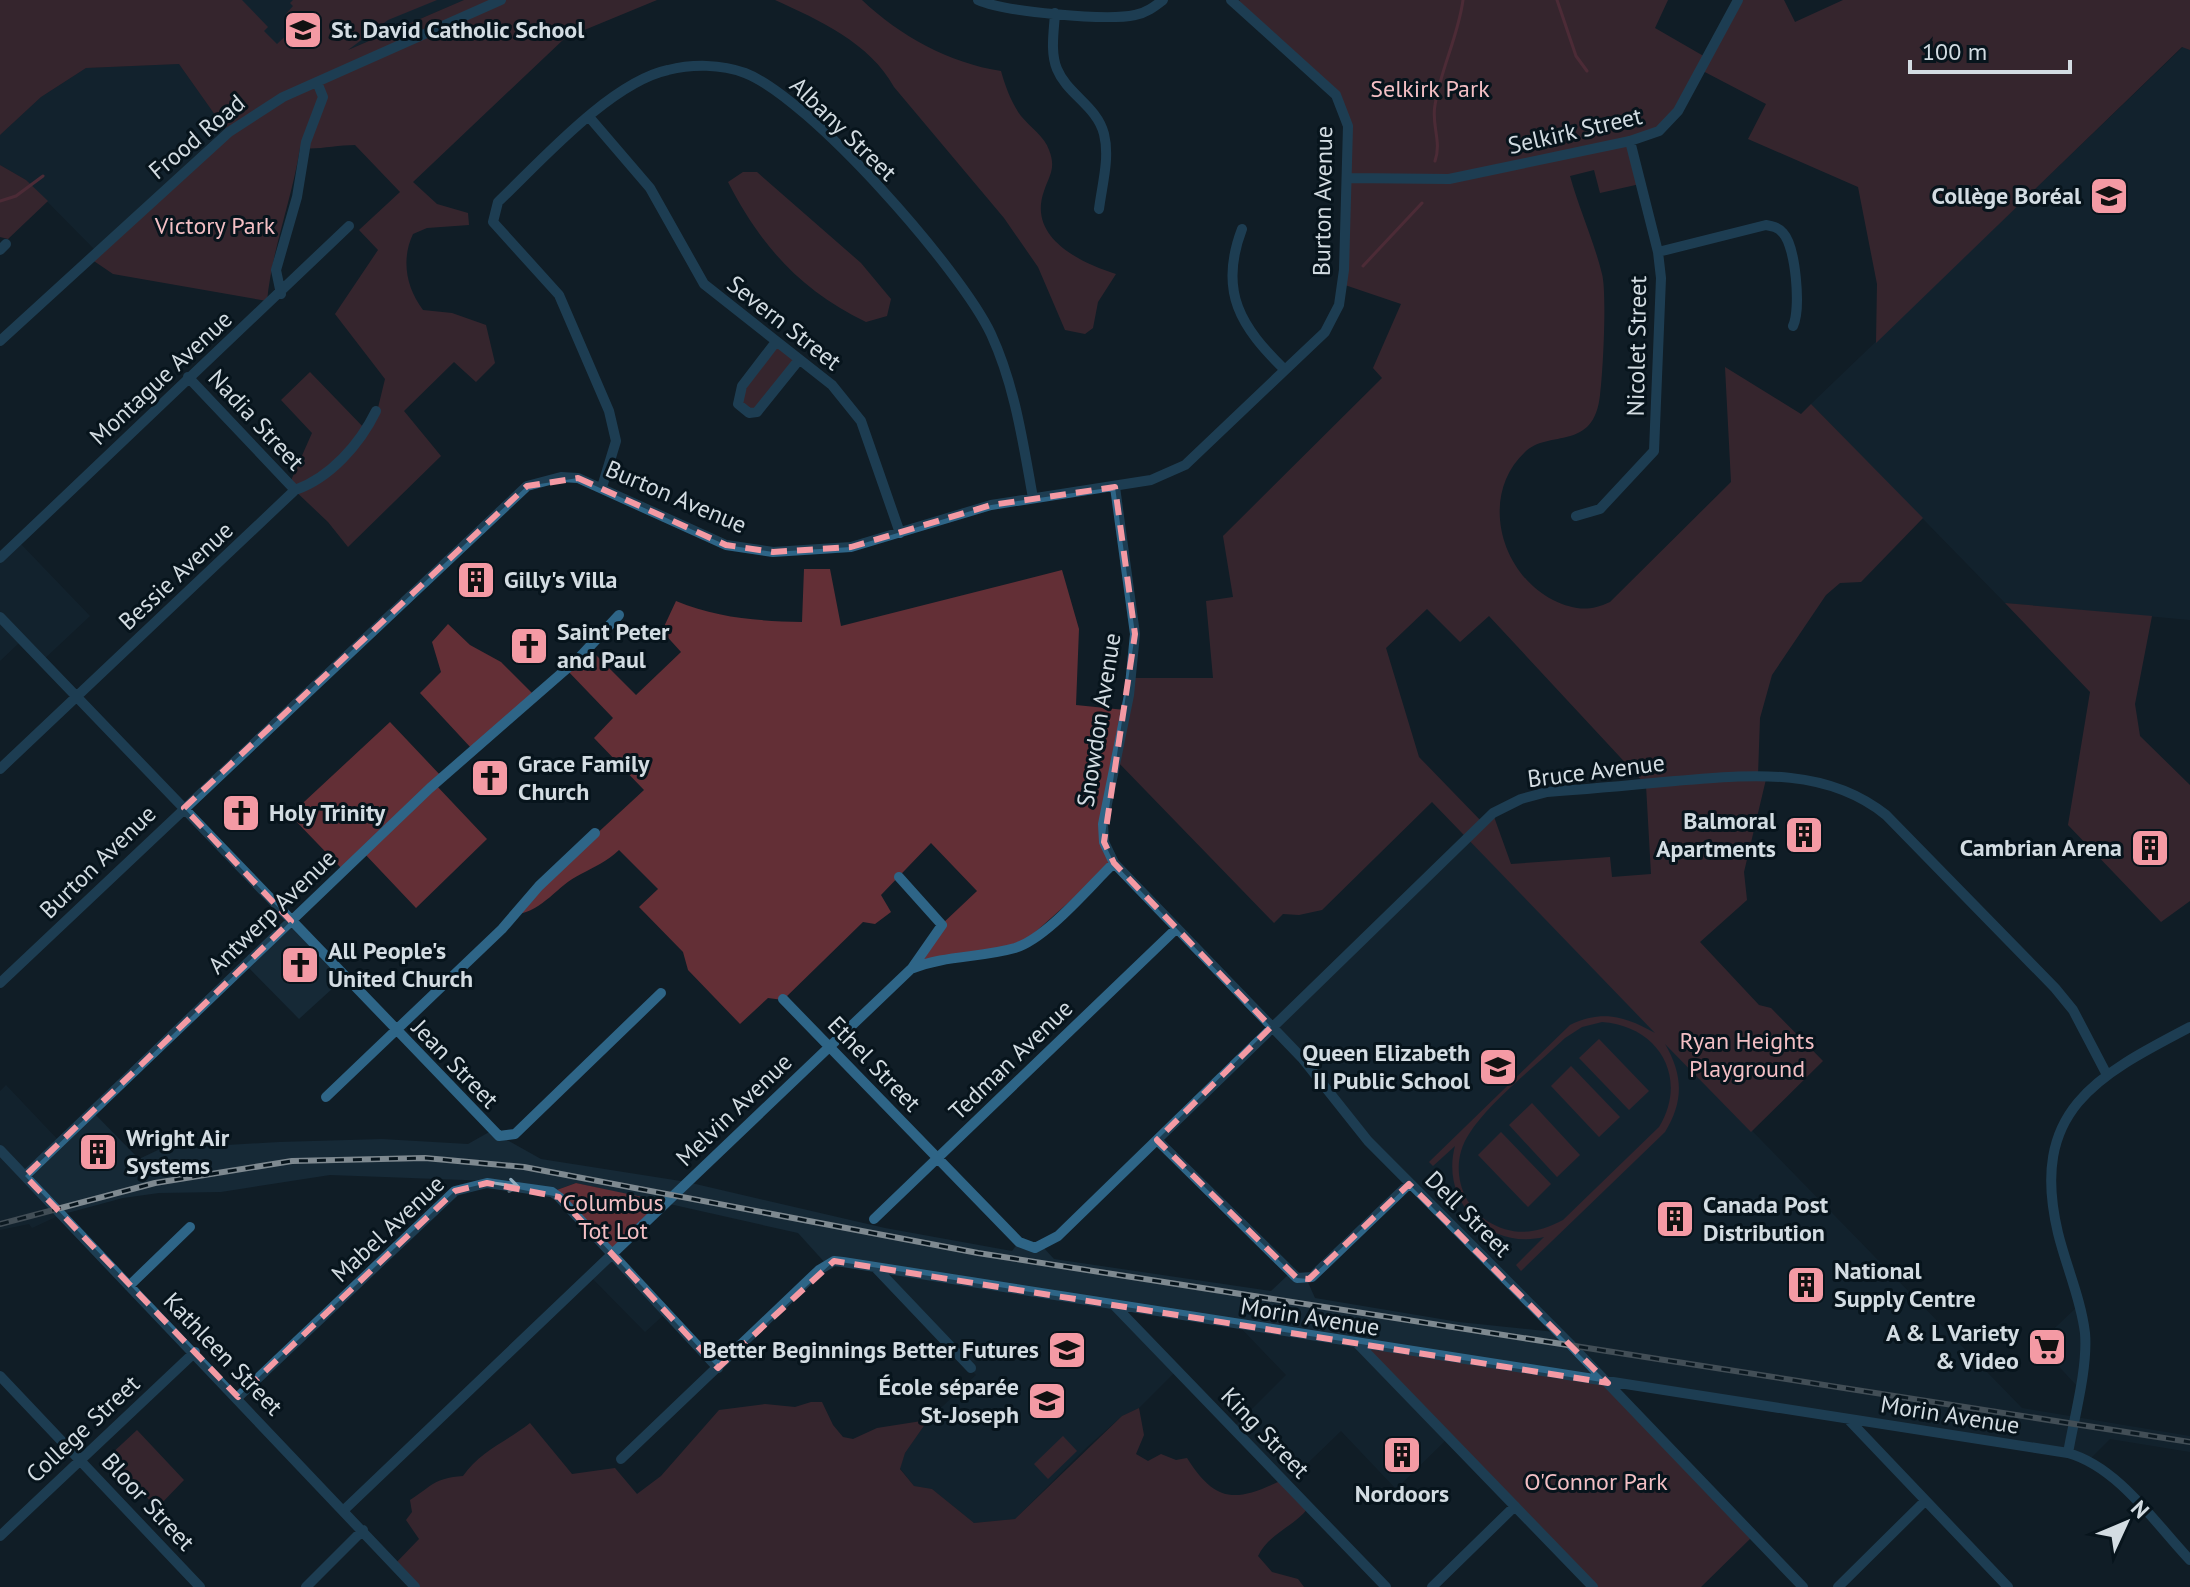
<svg xmlns="http://www.w3.org/2000/svg" width="2190" height="1587" viewBox="0 0 2190 1587" font-family="'PT Sans',sans-serif">
<rect width="100%" height="100%" fill="#101d26"/>
<path fill="#162936" d="M210,0H464L289,75Z
M2183,47L2190,50V620L2005,603L1811,404Z
M179,64L225,129L95,250L26,180L0,165V135L41,97L86,68Z
M17,540L90,616L42,661L22,640L0,661V557Z
M1467,838L2022,1408L2190,1436V1452L2110,1439L2089,1460L1608,1384L1448,1438L1396,1489L1341,1431L1286,1484L1232,1429L1286,1375L1239,1326L1116,1307L1176,1371L1139,1408L1122,1416L1086,1448L1015,1519L974,1523L932,1489L914,1486L900,1468L905,1453L928,1420L976,1375L874,1268L827,1265L798,1233L576,1183L554,1191L491,1181L330,1175L221,1192L159,1193L123,1198L60,1215L32,1228L29,1224L0,1230V1091L6,1085L60,1142L92,1111L139,1159L160,1149L279,1142L382,1139L468,1144L491,1131L541,1159L687,1182L885,1228L1012,1251L1018,1243L1043,1247L1054,1259L1271,1291L1289,1274L1307,1280L1315,1298L1459,1322L1555,1332L1409,1185L1271,1028Z
M290,921L344,978L299,1019L245,964Z
M612,1255L666,1313L645,1332L590,1276Z
M2078,1306L2084,1336L2077,1386L2038,1344Z"/>
<path fill="#632f36" fill-rule="evenodd" d="M0,0H242L268,27L264,31L277,44L292,30L286,22L290,18L286,14L293,6L290,3L293,0H437L388,20L348,50L464,0H657L565,38L413,182L437,204L468,213L469,225L427,228L413,234C401,259 406,288 423,310L452,313L486,325L495,363L476,382L454,362L404,411L441,456L348,547L328,522L289,485L312,433L281,400L310,372L366,430L377,412L385,379L335,314L378,250L359,230L400,192L355,145C336,145 319,150 300,148C292,199 272,249 267,301L113,274L88,257L225,129L179,64L86,68L41,97L0,135Z
M775,0H862C900,36 949,63 1001,71C1005,86 1012,104 1021,116C1030,127 1045,137 1049,150C1056,168 1050,174 1044,191C1027,238 1081,263 1116,274L1098,302L1093,328L1085,334L1065,330L1038,267L1004,218L894,87C870,43 819,20 775,0Z
M1240,0H1668L1655,28L1707,58L1739,0H1784L1795,22L1843,0H2190V50L2182,47L1876,343L1877,284L1858,187L1748,139L1766,104L1701,70L1673,120L1630,142L1640,184L1600,193L1594,170L1570,176C1579,209 1594,241 1602,274C1607,293 1603,373 1600,395C1594,452 1549,429 1525,452C1479,495 1500,573 1553,600C1574,610 1589,612 1610,602L1731,482L1725,367L1801,414L1811,404L1923,518L1861,582L1840,583L1826,595L1772,675L1760,718L1758,775H1767L1744,872L1747,900L1700,942L1759,1005L1771,1008L1823,1061L1751,1132L1665,1044C1683,1075 1684,1101 1665,1132L1521,1271L1516,1265L1544,1237C1489,1250 1440,1202 1455,1146L1433,1166L1429,1162L1570,1025C1603,1009 1626,1017 1655,1033L1432,802L1322,910L1299,915L1283,914L1274,923L1115,759L1103,824L1113,863L1023,943L910,969L941,925L977,891L931,843L881,895L891,912L875,924L863,922L783,1000L768,998L740,1024L688,970L683,952L639,907L658,889L619,850C606,862 596,866 581,874C556,886 545,910 515,915L540,886L644,790L594,738L613,718L565,668L588,647L636,695L681,652L662,631L676,601C717,618 757,621 802,622L804,569H830L841,626L1062,570L1079,629L1076,705L1125,710L1131,678H1213L1206,601L1233,597L1223,536L1382,378L1373,368L1401,304L1342,284L1348,146L1335,95L1236,5ZM1427,609L1460,642L1489,616L1646,785L1651,874L1612,877L1610,857L1511,864L1493,814L1482,822L1419,757L1386,648ZM1602,1022C1659,1026 1689,1078 1659,1127L1563,1220C1537,1234 1513,1237 1487,1221C1458,1202 1450,1162 1469,1134C1488,1103 1538,1064 1565,1038L1582,1027Z
M0,165L26,180L48,201L8,239L0,237Z
M743,172H757L861,263L891,299L887,316L866,322C800,290 761,246 728,182Z
M775,345L797,361L756,411L743,408L739,393Z
M2005,603L2152,616L2135,704L2140,736L2190,785V901L2161,922L2068,825L2090,692Z
M448,624L470,645L501,662L534,695L472,749L420,693L441,672L432,642Z
M390,722L442,777L435,784L487,839L416,908L363,852L343,870L290,815Z
M1599,1039L1649,1091L1629,1110L1579,1058Z
M1571,1066L1620,1117L1599,1137L1551,1086Z
M1532,1103L1580,1155L1557,1177L1509,1125Z
M1501,1132L1551,1184L1528,1207L1478,1155Z
M576,1183L666,1202L613,1253L554,1191Z
M1358,1345L1608,1384L1753,1536L1701,1587H1592Z
M811,1402H822L833,1425L843,1437L853,1439L877,1428L928,1420L905,1453L900,1469L914,1486L932,1489L974,1523L1015,1519L1122,1416L1139,1408L1144,1435L1136,1454L1148,1461L1161,1454L1176,1460L1187,1458C1216,1504 1236,1502 1282,1480L1308,1508C1294,1527 1269,1533 1258,1556L1272,1572L1298,1579L1304,1587H414L394,1565L419,1539L406,1520L412,1512L410,1500C432,1486 434,1478 463,1476C480,1451 506,1442 530,1423L572,1474L615,1468L637,1494L661,1476L719,1410L765,1404L795,1407Z
M137,1430L184,1480L157,1508L108,1457Z
M1063,1436L1077,1451L1048,1479L1034,1464Z"/>
<g fill="none" stroke-linecap="round" stroke-linejoin="round">
<path stroke="#953c4b" stroke-width="3" d="M1557,0L1576,56L1587,71
M1435,161C1442,141 1431,125 1435,105C1441,68 1458,37 1463,0
M0,201L16,196L43,176
M1363,266L1422,203"/>
<path stroke="#2e6587" stroke-width="10" d="M978,0C1004,12 1107,21 1135,15C1146,13 1154,7 1163,0
M1055,13C1054,31 1050,52 1057,69C1067,94 1097,106 1104,134C1110,158 1102,185 1099,209
M590,118L650,188L704,284L832,385L861,421L900,533
M1347,178L1449,179L1630,141L1659,131L1678,111L1738,0
M1242,229C1218,292 1241,327 1285,370
M0,250L6,244
M1658,252L1766,225C1772,226 1778,227 1783,233C1796,247 1801,309 1793,326
M281,294L276,270L297,197L306,142L323,97L317,82
M0,341L229,132L283,97L501,0
M775,343L742,386L738,404L749,413L757,412L798,361
M188,377L295,490
M602,487L616,441L609,411L559,295L493,222L498,202C540,162 611,82 668,70C692,64 721,64 745,73C810,98 961,270 991,334C1015,386 1023,443 1033,498
M1115,487L1135,634L1129,695L1103,824L1104,842L1114,863L1302,1058L1368,1141L1570,1344L1803,1587
M1576,516L1600,509L1654,451L1661,278L1658,252L1630,141
M0,558L349,226
M0,617L499,1136L515,1134L661,993
M0,769L295,490C330,478 360,444 376,411
M899,877L942,925L912,968
M0,983L527,486L561,477L578,478L726,545L773,552L851,547L991,505L1151,480L1185,465L1325,332L1339,305L1344,270L1348,126L1336,95L1231,0
M783,999L1019,1242L1035,1248L1058,1236L1493,813L1521,799L1547,792C1590,789 1633,785 1675,781C1749,775 1825,766 1886,815L2055,988L2073,1010L2106,1073
M326,1097L502,929L539,886L595,833
M1157,1140L1297,1278L1312,1277L1409,1184
M0,1150L415,1587
M25,1176L430,788L579,658L619,615
M874,1219L1176,929
M875,1267L971,1368
M129,1286L190,1227
M1115,1306L1386,1587
M1358,1344L1593,1587
M0,1376L200,1587
M238,1397L455,1191L487,1183L552,1192L559,1197L718,1368
M1848,1419L2008,1587
M2068,1453C2074,1418 2088,1368 2085,1333C2081,1299 2066,1266 2058,1233C2029,1111 2096,1076 2190,1027
M621,1459L819,1270L834,1261L843,1262L2068,1453C2118,1467 2155,1523 2190,1560
M344,1510L911,969C945,955 980,958 1015,948C1047,938 1089,887 1114,863
M0,1536L195,1352
M306,1587L363,1530
M1432,1587L1515,1506
M1838,1587L1925,1501"/>
<defs>
<path id="rail" d="M0,1224L155,1183L292,1161L425,1158L524,1167L978,1253L2190,1442"/>
</defs>
<use href="#rail" stroke="#7e8990" stroke-width="6"/>
<use href="#rail" stroke="#07141c" stroke-width="3" stroke-dasharray="9" stroke-linecap="butt"/>
</g>
<defs><path id="oneway-shaft" d="M-6 0H5M1.5-3L5.5 0L1.5 3" fill="none" stroke-width="1.6" stroke-linecap="round" stroke-linejoin="round" transform="scale(2)"/></defs>
<use stroke="#91acbe" href="#oneway-shaft" transform="translate(507 1185) rotate(8)"/>
<path d="M0 0H2190V1587H0ZM578,478L726,545L773,552L851,547L991,505L1115,487L1135,634L1104,842L1114,863L1271,1027L1157,1140L1297,1278L1309,1279L1409,1184L1608,1383L834,1261L718,1368L559,1197L487,1183L455,1191L238,1397L25,1176L291,921L184,808L527,486Z" fill="#101d26" fill-opacity=".55" fill-rule="evenodd"/>
<path fill="none" stroke="#f49aa4" stroke-width="6" stroke-dasharray="16 10" stroke-linejoin="round" d="M578,478L726,545L773,552L851,547L991,505L1115,487L1135,634L1104,842L1114,863L1271,1027L1157,1140L1297,1278L1309,1279L1409,1184L1608,1383L834,1261L718,1368L559,1197L487,1183L455,1191L238,1397L25,1176L291,921L184,808L527,486Z"/>
<defs>
<symbol id="school-square" viewBox="-11 -11 22 22"><rect x="-9" y="-9" width="18" height="18" rx="4" fill="#f49aa4" stroke="#07141c"/><path d="M0-5L7-2L0 1L-7-2ZM-4 1L0 2.5L4 1V4Q0 6-4 4Z" fill="#111"/></symbol>
<symbol id="university-square" viewBox="-11 -11 22 22"><rect x="-9" y="-9" width="18" height="18" rx="4" fill="#f49aa4" stroke="#07141c"/><path d="M0-5L7-2L0 1L-7-2ZM-4 1L0 2.5L4 1V4Q0 6-4 4Z" fill="#111"/></symbol>
<symbol id="building-square" viewBox="-11 -11 22 22"><rect x="-9" y="-9" width="18" height="18" rx="4" fill="#f49aa4" stroke="#07141c"/><path d="M-4-6H4V6H1V3H-1V6H-4ZM-2.5-4.3h1.7v1.8h-1.7ZM.8-4.3h1.7v1.8H.8ZM-2.5-1h1.7V.8h-1.7ZM.8-1h1.7V.8H.8Z" fill="#111"/></symbol>
<symbol id="church-square" viewBox="-11 -11 22 22"><rect x="-9" y="-9" width="18" height="18" rx="4" fill="#f49aa4" stroke="#07141c"/><path d="M-1.2-6h2.4v3.5h3.3v2.4h-3.3V6h-2.4V-.1h-3.3v-2.4h3.3Z" fill="#111"/></symbol>
<symbol id="supermarket-square" viewBox="-11 -11 22 22"><rect x="-9" y="-9" width="18" height="18" rx="4" fill="#f49aa4" stroke="#07141c"/><path d="M-6-5.5h2.5l.6 2H6L4.5 2H-2.5L-4.4-4H-6ZM-1.5 3.2a1.3 1.3 0 1 0 .1 0ZM3 3.2a1.3 1.3 0 1 0 .1 0Z" fill="#111"/></symbol>
</defs>
<g fill-rule="evenodd">
<use href="#school-square" x="281" y="8" width="44" height="44"/>
<use href="#university-square" x="2087" y="174" width="44" height="44"/>
<use href="#building-square" x="454" y="558" width="44" height="44"/>
<use href="#church-square" x="507" y="624" width="44" height="44"/>
<use href="#church-square" x="468" y="756" width="44" height="44"/>
<use href="#church-square" x="219" y="791" width="44" height="44"/>
<use href="#building-square" x="1782" y="813" width="44" height="44"/>
<use href="#building-square" x="2128" y="826" width="44" height="44"/>
<use href="#church-square" x="278" y="943" width="44" height="44"/>
<use href="#school-square" x="1476" y="1045" width="44" height="44"/>
<use href="#building-square" x="76" y="1130" width="44" height="44"/>
<use href="#building-square" x="1653" y="1197" width="44" height="44"/>
<use href="#building-square" x="1784" y="1263" width="44" height="44"/>
<use href="#supermarket-square" x="2025" y="1325" width="44" height="44"/>
<use href="#school-square" x="1045" y="1328" width="44" height="44"/>
<use href="#school-square" x="1025" y="1379" width="44" height="44"/>
<use href="#building-square" x="1380" y="1433" width="44" height="44"/>
</g>
<g text-anchor="middle" stroke-width="6" stroke-linejoin="round" paint-order="stroke">
<g font-size="24" font-weight="bold" fill="#d3dce2" stroke="#07141c" text-anchor="start">
<text x="331" y="38">St. David Catholic School</text>
<text x="2081" y="204" text-anchor="end">Collège Boréal</text>
<text x="504" y="588">Gilly's Villa</text>
<text x="557" y="640">Saint Peter<tspan x="557" dy="28">and Paul</tspan></text>
<text x="518" y="772">Grace Family<tspan x="518" dy="28">Church</tspan></text>
<text x="269" y="821">Holy Trinity</text>
<text x="1776" y="829" text-anchor="end">Balmoral<tspan x="1776" dy="28">Apartments</tspan></text>
<text x="2122" y="856" text-anchor="end">Cambrian Arena</text>
<text x="328" y="959">All People's<tspan x="328" dy="28">United Church</tspan></text>
<text x="1470" y="1061" text-anchor="end">Queen Elizabeth<tspan x="1470" dy="28">II Public School</tspan></text>
<text x="126" y="1146">Wright Air<tspan x="126" dy="28">Systems</tspan></text>
<text x="1703" y="1213">Canada Post<tspan x="1703" dy="28">Distribution</tspan></text>
<text x="1834" y="1279">National<tspan x="1834" dy="28">Supply Centre</tspan></text>
<text x="2019" y="1341" text-anchor="end">A &amp; L Variety<tspan x="2019" dy="28">&amp; Video</tspan></text>
<text x="1039" y="1358" text-anchor="end">Better Beginnings Better Futures</text>
<text x="1019" y="1395" text-anchor="end">École séparée<tspan x="1019" dy="28">St-Joseph</tspan></text>
<text x="1402" y="1502" text-anchor="middle">Nordoors</text>
</g>
<g font-size="24" fill="#f3bfc4" stroke="#07141c">
<text x="1430" y="97">Selkirk Park</text>
<text x="215" y="234">Victory Park</text>
<text x="1747" y="1049">Ryan Heights<tspan x="1747" dy="28">Playground</tspan></text>
<text x="613" y="1211">Columbus<tspan x="613" dy="28">Tot Lot</tspan></text>
<text x="1596" y="1490">O'Connor Park</text>
</g>
<g font-size="24" fill="#d3dce2" stroke="#07141c">
<text transform="translate(843 129) rotate(44)" y="8">Albany Street</text>
<text transform="translate(1575 131) rotate(-13)" y="8">Selkirk Street</text>
<text transform="translate(197 137) rotate(-40)" y="8">Frood Road</text>
<text transform="translate(1323 201) rotate(-89)" y="8">Burton Avenue</text>
<text transform="translate(784 323) rotate(38)" y="8">Severn Street</text>
<text transform="translate(1637 346) rotate(-89)" y="8">Nicolet Street</text>
<text transform="translate(161 378) rotate(-43)" y="8">Montague Avenue</text>
<text transform="translate(256 420) rotate(47)" y="8">Nadia Street</text>
<text transform="translate(676 497) rotate(23)" y="8">Burton Avenue</text>
<text transform="translate(176 576) rotate(-43)" y="8">Bessie Avenue</text>
<text transform="translate(1099 720) rotate(-81)" y="8">Snowdon Avenue</text>
<text transform="translate(1596 771) rotate(-7)" y="8">Bruce Avenue</text>
<text transform="translate(98 862) rotate(-44)" y="8">Burton Avenue</text>
<text transform="translate(272 912) rotate(-44)" y="8">Antwerp Avenue</text>
<text transform="translate(1011 1060) rotate(-44)" y="8">Tedman Avenue</text>
<text transform="translate(455 1064) rotate(46)" y="8">Jean Street</text>
<text transform="translate(874 1064) rotate(46)" y="8">Ethel Street</text>
<text transform="translate(734 1110) rotate(-44)" y="8">Melvin Avenue</text>
<text transform="translate(1468 1214) rotate(45)" y="8">Dell Street</text>
<text transform="translate(388 1229) rotate(-43)" y="8">Mabel Avenue</text>
<text transform="translate(1310 1317) rotate(9)" y="8">Morin Avenue</text>
<text transform="translate(223 1354) rotate(46)" y="8">Kathleen Street</text>
<text transform="translate(1950 1415) rotate(9)" y="8">Morin Avenue</text>
<text transform="translate(83 1429) rotate(-43)" y="8">College Street</text>
<text transform="translate(1265 1433) rotate(46)" y="8">King Street</text>
<text transform="translate(148 1502) rotate(47)" y="8">Bloor Street</text>
</g>
</g>
<g transform="translate(2126 1523) rotate(46)" stroke="#07141c" stroke-width="6" paint-order="stroke">
<path d="M0-6L14 30L0 20L-14 30Z" fill="#d3dce2"/>
<text y="-12" font-size="22" font-weight="bold" text-anchor="middle" fill="#d3dce2">N</text>
</g>
<path d="M1910 60v12h160v-12" fill="none" stroke="#d3dce2" stroke-width="4"/>
<text x="1922" y="60" font-size="24" fill="#d3dce2" stroke="#07141c" stroke-width="6" paint-order="stroke">100 m</text>
</svg>
